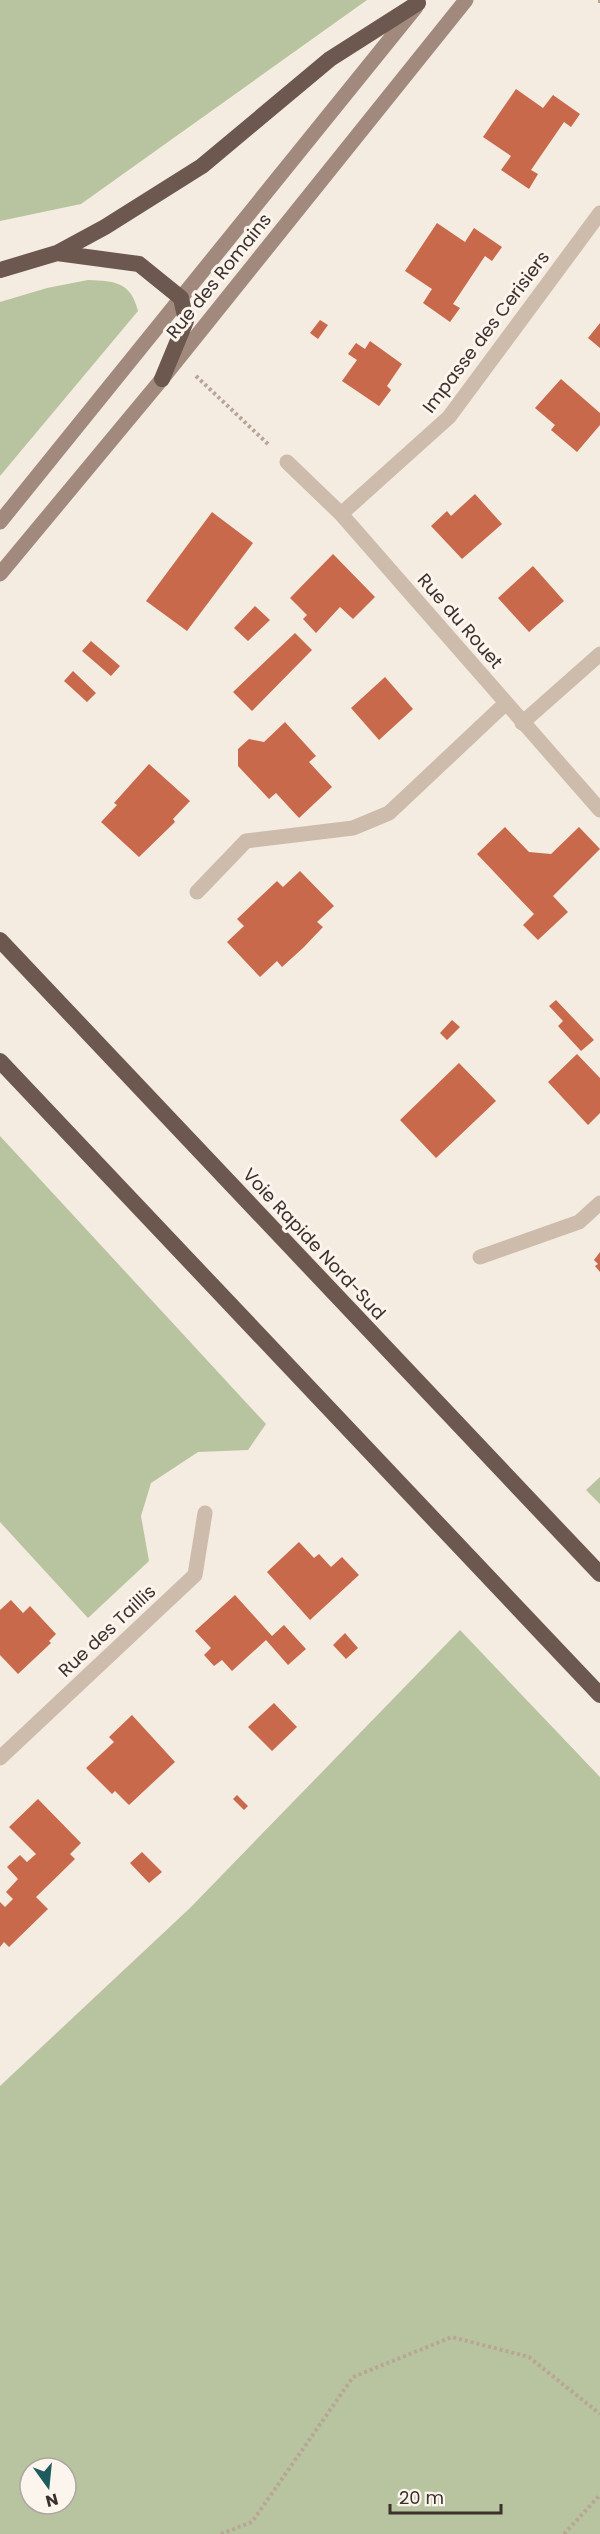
<svg xmlns="http://www.w3.org/2000/svg" width="600" height="2534" viewBox="0 0 600 2534" font-family="Poppins,sans-serif">
<rect width="100%" height="100%" fill="#f4ebe1"/>
<path fill="#b8c4a0" fill-rule="evenodd" d="M0,0H367L81,204L0,221Z
M88,280C115,281 131,282 138,311L0,476V302L47,288Z
M0,1136L266,1424L248,1450L198,1452L151,1483L141,1516L149,1561L88,1618L0,1522Z
M600,1477V1504L586,1490Z
M460,1630L600,1777V2534H0V2086L190,1908ZM30,2468H66V2504H30Z"/>
<path fill="#c8694b" d="M516,89L543,108L553,95L580,114L571,127L564,122L531,170L538,174L529,189L501,170L511,156L483,137Z
M437,223L465,242L474,228L502,247L492,261L485,256L453,304L460,308L450,322L423,303L432,289L405,271Z
M320,320L328,325L318,339L310,333Z
M600,323V348L588,338Z
M370,341L402,364L387,386L391,390L379,406L342,381L357,360L348,354L356,343L365,349Z
M561,379L600,413V425L577,452L551,430L555,425L535,408Z
M475,494L502,524L462,559L431,526L447,511L451,516Z
M212,512L253,543L187,631L146,601Z
M333,554L375,597L353,619L340,607L316,633L303,619L307,615L290,598Z
M533,566L564,601L529,632L498,598Z
M255,606L270,620L248,641L234,628Z
M295,633L312,650L252,711L233,692Z
M91,641L120,666L111,676L82,651Z
M73,671L96,693L87,702L64,681Z
M385,677L413,709L379,740L351,708Z
M285,722L316,756L309,762L332,787L299,818L276,793L269,799L238,766V749L249,739L264,742Z
M149,764L190,801L173,819L175,822L139,857L101,822L117,805L114,803Z
M505,827L529,852L551,854L579,827L600,849L553,896L568,912L538,940L523,925L534,914L477,854Z
M300,871L334,906L317,922L323,927L303,948L282,967L277,961L260,977L227,942L244,926L237,919L277,881L283,887Z
M556,1000L594,1040L581,1051L558,1026L563,1021L549,1006Z
M452,1020L460,1027L447,1040L440,1033Z
M577,1054L600,1078V1113L588,1125L548,1082Z
M459,1063L496,1101L436,1158L400,1120Z
M600,1252V1272L595,1266L598,1264L594,1260Z
M299,1542L314,1558L319,1554L331,1567L342,1557L359,1575L310,1620L267,1572Z
M235,1595L272,1636L284,1625L306,1649L288,1665L266,1640L232,1671L222,1660L214,1666L204,1655L211,1648L195,1631Z
M11,1600L23,1613L30,1606L56,1634L49,1641L51,1643L18,1674L0,1655V1610Z
M345,1633L358,1648L346,1659L333,1645Z
M274,1703L297,1727L272,1751L248,1727Z
M132,1715L175,1762L129,1805L115,1791L112,1794L86,1768L114,1742L109,1737Z
M237,1795L248,1806L244,1810L233,1799Z
M38,1799L81,1843L70,1854L75,1859L36,1897L48,1909L9,1947L4,1942L0,1947V1902L5,1907L13,1899L6,1892L18,1879L7,1867L20,1855L27,1862L36,1854L9,1827Z
M142,1852L162,1872L149,1883L130,1863Z"/>
<g fill="none" stroke-linecap="round" stroke-linejoin="round">
<path stroke="#b9a596" stroke-width="4" stroke-dasharray="3 3" stroke-linecap="butt" d="M600,0V3
M196,376L269,445
M221,2534L252,2522L353,2377L452,2337L529,2357L600,2414
M564,2534L600,2495"/>
<path stroke="#cdbbac" stroke-width="15" d="M522,723L600,654
M197,892L246,841L353,828L389,813L506,703"/>
<path stroke="#cdbbac" stroke-width="15" d="M287,462L341,514L600,810
M341,514L449,417L600,213
M480,1257L579,1222L600,1203
M0,1758L195,1575L205,1513"/>
<path stroke="#a18a7d" stroke-width="15" d="M0,522L416,7
M0,574L162,379L466,0"/>
<path stroke="#6c584f" stroke-width="16" d="M57,253L139,264L181,298L186,321L162,379
M0,270L57,253L105,227L202,166L330,59L418,3
M0,940L600,1574
M0,1061L600,1695"/>
</g>
<g text-anchor="middle" stroke-width="6" stroke-linejoin="round" paint-order="stroke">
<g font-size="18" fill="#3b302b" stroke="#fbf5ee">
<text transform="translate(219 276) rotate(-51)" y="6">Rue des Romains</text>
<text transform="translate(486 332) rotate(-53)" y="6">Impasse des Cerisiers</text>
<text transform="translate(460 621) rotate(49)" y="6">Rue du Rouet</text>
<text transform="translate(314 1244) rotate(47)" y="6">Voie Rapide Nord-Sud</text>
<text transform="translate(107 1631) rotate(-43)" y="6">Rue des Taillis</text>
</g>
</g>
<g transform="translate(48 2486) rotate(165)"><circle r="28" fill="#fbf5ee" stroke="#aea6a0" stroke-width="1.5"/>
<path d="M0-4.5L10 22L0 15L-10 22Z" fill="#1f5a5e"/>
<text y="-9" font-size="16" font-weight="bold" text-anchor="middle" fill="#3b302b">N</text>
</g>
<path d="M390 2504v9h111v-9" fill="none" stroke="#3b302b" stroke-width="3"/>
<text x="399" y="2504" font-size="18" fill="#3b302b" stroke="#fbf5ee" stroke-width="4.5" paint-order="stroke">20 m</text>
</svg>
